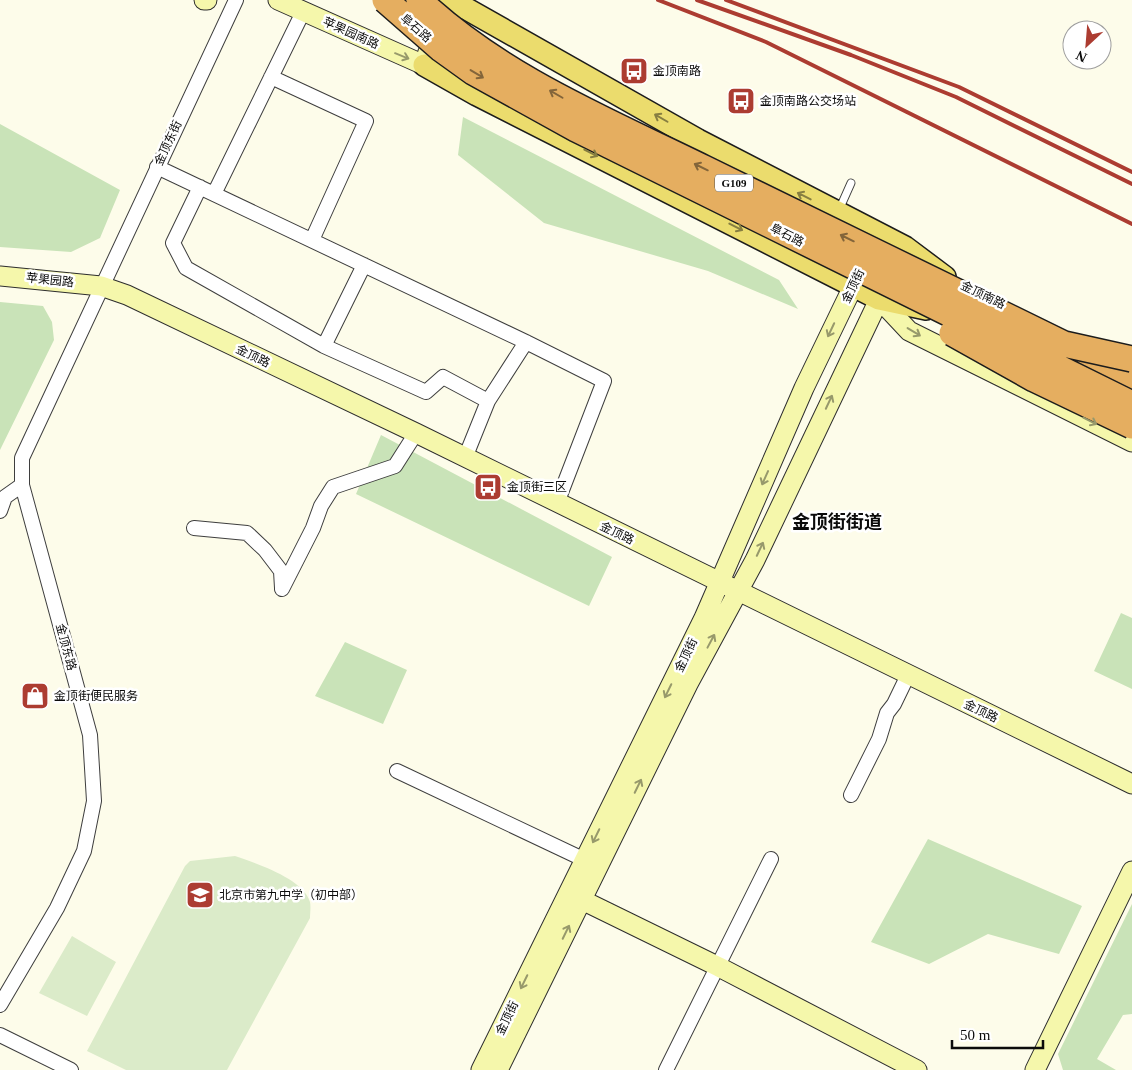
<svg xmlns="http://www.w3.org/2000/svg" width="1132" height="1070" viewBox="0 0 1132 1070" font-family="'Times New Roman','Noto Sans SC',serif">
<rect width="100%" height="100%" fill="#fdfcea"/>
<path fill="#c9e3b8" d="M463,117L779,280L798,309L708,271L544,223L458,155Z
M0,124L120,190L100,238L71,252L0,247Z
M0,302L43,306L52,322L54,340L0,450Z
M381,435L612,557L589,606L356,494Z
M1121,613L1132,618V689L1094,671Z
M345,642L407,670L383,724L315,696Z
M928,839L1082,906L1059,954L988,934L929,964L871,942Z
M1132,904V1014L1123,1015L1097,1059L1116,1070H1063L1058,1054Z"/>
<path fill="#dbebc9" d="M235,856C256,863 304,879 310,902C311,907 310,913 310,918L227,1070H126L87,1051L185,866L190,861Z
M72,936L116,962L87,1016L39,993Z"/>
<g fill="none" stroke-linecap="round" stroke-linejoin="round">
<defs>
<path id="lane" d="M839,210L851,183"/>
<path id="street" d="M271,77L366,121L312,240
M157,167L526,342L604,381L557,503
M200,187L173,243L186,268L324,346L364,265
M214,194L303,12
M324,346L426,392L443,377L488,401L465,458
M488,401L526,342
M0,511L5,497L22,485
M194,528L247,533L265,550L281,571L282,588
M282,589L313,528L321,506L333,487L395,466L416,433
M397,771L585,860
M851,795L879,739L887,713L894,704L908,675
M0,1005L57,908L84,851L94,801L90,735L22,485V458L236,0
M0,1035L71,1070
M666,1070L771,859"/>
<path id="secondary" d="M204,0H207
M278,0L424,65L428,52
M0,276L101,286L127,295L416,433L1132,784
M879,299L909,331L1132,442
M582,900L719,967L917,1070
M481,1070L704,618L804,388L859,274
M498,1070L688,684L755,560L885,287
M1035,1070L1132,871"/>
<path id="primary" d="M442,2L467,9L698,140L905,247L945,277
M424,65L477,95L853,286L879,299L926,309"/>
<path id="highway" d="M1081,352L1132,378"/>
</defs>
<use href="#lane" stroke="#3e3e3e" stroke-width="9"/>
<use href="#street" stroke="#3e3e3e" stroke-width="16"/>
<use href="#secondary" stroke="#2d2d2d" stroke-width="21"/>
<use href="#primary" stroke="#1c1c1c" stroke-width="24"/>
<use href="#highway" stroke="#1c1c1c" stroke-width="28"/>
<use href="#lane" stroke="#fff" stroke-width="7"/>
<use href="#street" stroke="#fff" stroke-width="14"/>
<use href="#secondary" stroke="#f5f7ab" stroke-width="19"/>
<use href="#primary" stroke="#ebdc6d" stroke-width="21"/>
<use href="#highway" stroke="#e5ae60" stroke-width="25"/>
<path stroke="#ac3c31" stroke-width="4" d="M658,0L766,42L1132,224
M697,0L851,55L956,97L1132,184
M726,0L959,87L1132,172"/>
<defs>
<path id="highway-bridge" d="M385,0L441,49L473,72L576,129L1132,404
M419,0C499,76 606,120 704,168C824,227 944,285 1064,344L1132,359
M952,333L1034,379L1132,426"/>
</defs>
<use href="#highway-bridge" stroke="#1c1c1c" stroke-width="28" stroke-linecap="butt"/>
<use href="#highway-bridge" stroke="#e5ae60" stroke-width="25"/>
</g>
<defs><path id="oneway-shaft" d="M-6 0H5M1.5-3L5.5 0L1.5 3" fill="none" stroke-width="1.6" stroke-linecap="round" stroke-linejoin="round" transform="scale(1.25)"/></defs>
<g stroke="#97996b">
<use href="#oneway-shaft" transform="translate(402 56) rotate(22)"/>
<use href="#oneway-shaft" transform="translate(831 330) rotate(115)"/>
<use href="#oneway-shaft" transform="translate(914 332) rotate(31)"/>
<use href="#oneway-shaft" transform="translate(829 402) rotate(-65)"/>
<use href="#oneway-shaft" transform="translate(1090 421) rotate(27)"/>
<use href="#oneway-shaft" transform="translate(765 478) rotate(114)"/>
<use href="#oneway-shaft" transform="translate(760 549) rotate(-65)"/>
<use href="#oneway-shaft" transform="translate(711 641) rotate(-62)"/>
<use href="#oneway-shaft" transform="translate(668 691) rotate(116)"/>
<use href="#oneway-shaft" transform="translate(638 786) rotate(-64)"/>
<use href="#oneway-shaft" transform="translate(596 836) rotate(116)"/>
<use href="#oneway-shaft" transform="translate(566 932) rotate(-64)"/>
<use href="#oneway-shaft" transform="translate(524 982) rotate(116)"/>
</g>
<g stroke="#83653a">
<use href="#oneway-shaft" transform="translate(477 74) rotate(31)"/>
<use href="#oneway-shaft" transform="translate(556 94) rotate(-150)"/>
<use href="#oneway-shaft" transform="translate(701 167) rotate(-154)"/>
<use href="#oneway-shaft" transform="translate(847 238) rotate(-154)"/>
</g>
<g stroke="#867e41">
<use href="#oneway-shaft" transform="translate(661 118) rotate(-150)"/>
<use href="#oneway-shaft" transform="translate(591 153) rotate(27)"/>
<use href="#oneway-shaft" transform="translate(804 196) rotate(-153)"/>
<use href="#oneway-shaft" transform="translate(736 227) rotate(27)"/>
</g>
<defs>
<symbol id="bus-square" viewBox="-11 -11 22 22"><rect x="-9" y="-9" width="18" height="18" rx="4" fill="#ac3c31" stroke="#fff"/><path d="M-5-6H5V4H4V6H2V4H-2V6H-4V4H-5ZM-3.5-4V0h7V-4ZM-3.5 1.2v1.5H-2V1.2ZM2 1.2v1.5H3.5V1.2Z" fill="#fff"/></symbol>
<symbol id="shop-square" viewBox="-11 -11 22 22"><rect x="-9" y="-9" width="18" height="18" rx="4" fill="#ac3c31" stroke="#fff"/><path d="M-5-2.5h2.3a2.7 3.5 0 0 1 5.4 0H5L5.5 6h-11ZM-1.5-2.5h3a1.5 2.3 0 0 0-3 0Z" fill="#fff"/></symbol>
<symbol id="school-square" viewBox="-11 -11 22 22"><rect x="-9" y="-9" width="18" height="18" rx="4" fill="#ac3c31" stroke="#fff"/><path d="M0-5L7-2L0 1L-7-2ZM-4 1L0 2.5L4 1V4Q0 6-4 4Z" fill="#fff"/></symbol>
</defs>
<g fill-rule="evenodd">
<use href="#bus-square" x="618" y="55" width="32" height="32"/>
<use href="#bus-square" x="725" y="85" width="32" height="32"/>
<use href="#bus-square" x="472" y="471" width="32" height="32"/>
<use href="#shop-square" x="19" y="680" width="32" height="32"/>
<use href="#school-square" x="184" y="879" width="32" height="32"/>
</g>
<g text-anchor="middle" stroke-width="5" stroke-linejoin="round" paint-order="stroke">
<rect fill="#fff" stroke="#545454" stroke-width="1" x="715" y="174.5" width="38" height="17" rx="4"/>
<g font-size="11" font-weight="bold" fill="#0b0b0b">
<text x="734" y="187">G109</text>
</g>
<g font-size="12" fill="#0b0b0b" stroke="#fff">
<text transform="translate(416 28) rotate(41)" y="4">阜石路</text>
<text transform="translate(351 33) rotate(24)" y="4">苹果园南路</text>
<text transform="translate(168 143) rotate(-65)" y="4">金顶东街</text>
<text transform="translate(787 235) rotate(27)" y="4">阜石路</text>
<text transform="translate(50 280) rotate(6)" y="4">苹果园路</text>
<text transform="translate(853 286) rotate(-64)" y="4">金顶街</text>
<text transform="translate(983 295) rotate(26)" y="4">金顶南路</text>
<text transform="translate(253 356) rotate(26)" y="4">金顶路</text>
<text transform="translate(617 533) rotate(26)" y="4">金顶路</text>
<text transform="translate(66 647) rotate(75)" y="4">金顶东路</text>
<text transform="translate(686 655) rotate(-64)" y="4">金顶街</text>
<text transform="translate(981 711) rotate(26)" y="4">金顶路</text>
<text transform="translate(507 1018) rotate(-64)" y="4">金顶街</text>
</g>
<g font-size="12" fill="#0b0b0b" stroke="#fff" text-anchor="start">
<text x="653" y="75">金顶南路</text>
<text x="760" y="105">金顶南路公交场站</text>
<text x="507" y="491">金顶街三区</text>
<text x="54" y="700">金顶街便民服务</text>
<text x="219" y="899">北京市第九中学（初中部）</text>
</g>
<g font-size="18" font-weight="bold" fill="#0b0b0b" stroke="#fff">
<text x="837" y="528">金顶街街道</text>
</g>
</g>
<g transform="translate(1087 45) rotate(206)"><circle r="24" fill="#ffffff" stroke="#9d9d9d"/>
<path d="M0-4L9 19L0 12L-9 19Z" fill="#ac3c31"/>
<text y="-8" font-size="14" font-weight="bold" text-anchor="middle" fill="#0b0b0b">N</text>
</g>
<path d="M952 1040v8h91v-8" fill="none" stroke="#0b0b0b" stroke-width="2.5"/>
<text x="960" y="1040" font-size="15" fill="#0b0b0b" stroke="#ffffff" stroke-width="4" paint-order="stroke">50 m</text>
</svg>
